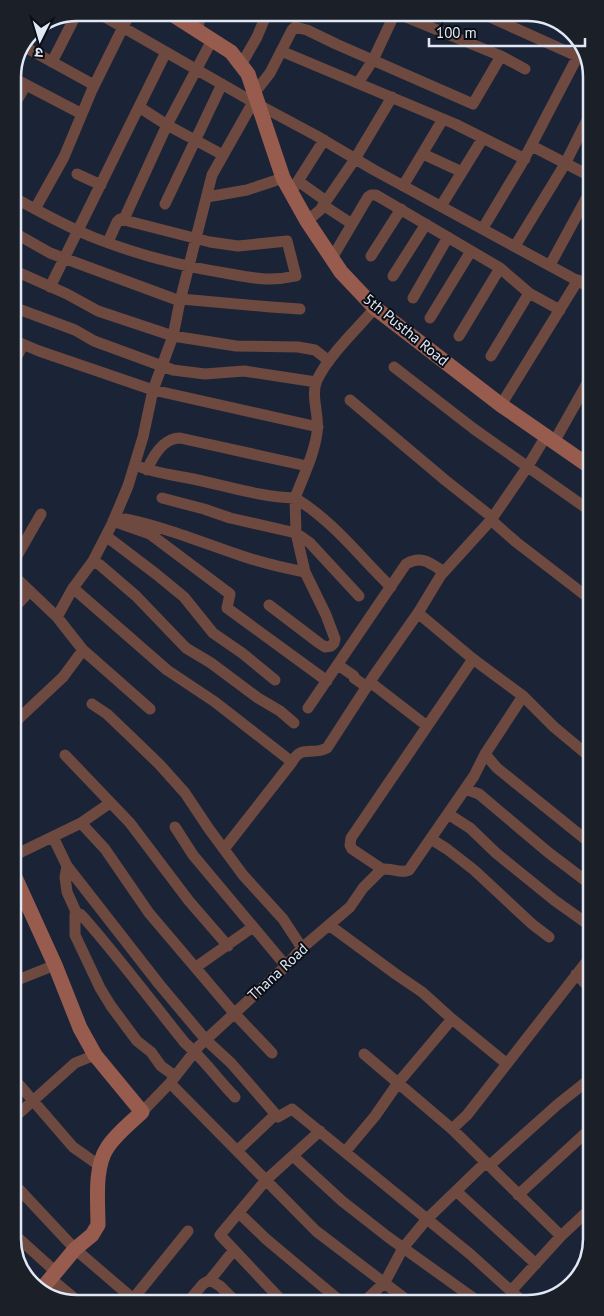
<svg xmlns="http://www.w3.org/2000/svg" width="604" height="1316" viewBox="0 0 604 1316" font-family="'PT Sans','Noto Sans Devanagari',sans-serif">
<rect width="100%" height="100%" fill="#1b2437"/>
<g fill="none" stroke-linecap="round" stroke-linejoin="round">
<path stroke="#6e493f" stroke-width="11" d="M98,13L253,102
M396,13L501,56L525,69
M481,13L588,61
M198,31L200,13
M25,47L94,85
M281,51L455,124L525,159
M52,62L77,13
M241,65L257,37L267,13
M13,78L82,114
M358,83L373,60L395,13
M255,92L270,73L292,30L295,27L307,30L336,44L473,104L501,56
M259,105L315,135L374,170L589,287
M13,107L26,85
M139,107L167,125L223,155
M532,146L588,175
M423,154L462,172
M77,174L101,185
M298,181L326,201
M403,186L443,119
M291,192L324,140
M13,197C40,212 67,227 95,238C136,254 181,266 225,273C252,278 269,282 296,276L287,241L238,246L210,242L120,219L117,222L108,242
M207,197L247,190L283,178
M165,204L222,84
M323,205L352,224
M441,206L483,138
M35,209L64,157L92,90L130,13
M124,219L167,125L212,40
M307,221L320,210L355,159L392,97
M483,228L522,163L582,48
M13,232L50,253L180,301
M515,246L565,164L588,118
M371,256L401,209
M332,258L368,197L371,195H376L500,268L529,293L560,310
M550,265L588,195
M13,270L67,294L98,311L173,336L236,346L298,347L315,350L329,361
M393,276L426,224
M50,287L166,52
M413,298L448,237
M181,299L271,307L300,309
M13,307L75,330L94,341L173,370L205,374L244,371L316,382
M375,308C357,329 329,355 317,380C310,396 320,416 317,433C314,455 303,477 295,498C333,521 359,556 391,587
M430,318L471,251
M459,336L500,268
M13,340L39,351L153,390L318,427
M491,356L529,293
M13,364L23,345
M394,367L474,429L589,510
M350,400L445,480L493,518
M501,405L578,280
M554,442L589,380
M135,465C154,473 168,474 188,478C224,485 258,497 295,498L296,533L305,572L326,615L335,639L334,643L331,646L325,647L319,643L269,605
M147,470C153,456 163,438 180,438L307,466
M162,498L204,509L230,518L296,533L310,543L359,596
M125,519C165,527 203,543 242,556C263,563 284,568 305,572
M491,520L516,542L590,599
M113,521L150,534L230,594L227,608L327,681
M106,536L156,574L184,597L213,633L242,653L275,680
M14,561L41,514
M93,561L100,565L136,596L186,648L211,663L258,698L280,711L294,723
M14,576L57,617L83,650L150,709
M73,588L167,670L215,702L292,762
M14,608L30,591
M418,613L473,659L523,696L554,727L590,757
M57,617L73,588L93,561L112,524L128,486L143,437L153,390L173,336L180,301L212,175L256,97
M338,665L354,676V678L367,687
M370,682L427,726
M92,704L107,714L129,735L160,765L185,793L209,829L243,875L283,919L302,948
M308,708L406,564C422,555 430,563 444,572
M14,723L63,677L83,650
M485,754L497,768L590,843
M65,755L130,823L189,901L228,946
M465,789L479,794L549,853L590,884
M448,814L470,828L496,853L554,900L589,925
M81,823L105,849L149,913L234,1013L272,1053
M175,827L193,855L286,966
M53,837L67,866L65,877L67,892L77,914
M431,839L447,849L474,870L532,924L549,937
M224,849L292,762C302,744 312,756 327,748L373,677L418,613L441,575L491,520L528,466L546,436
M15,855L81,823L110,803
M67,866L159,984L206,1040L231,1063L278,1117L292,1109L470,1254L521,1300
M382,869L352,849L350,845L351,838L473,659
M382,869C392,868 401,874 409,870L474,776L485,754L523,696
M329,925L397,975L422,992L452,1019L507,1064
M196,967L253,927
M576,974L591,989
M15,981L55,965
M364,1054L452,1129L561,1236
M175,1076L161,1066L151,1052L137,1041L111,1006L100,988L75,935V915L80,914L85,919C120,959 152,1002 185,1043C204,1059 218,1080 235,1097
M16,1081L73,1147L100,1166
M170,1083L316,1231L408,1301
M142,1112L170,1083L199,1046L286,966L302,948L350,907L363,888L382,869
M16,1116L75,1063L95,1055
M452,1129L467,1115L591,956
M237,1151L276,1114
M345,1152L375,1116L398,1083L452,1019
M293,1156L342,1201L388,1237L476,1300
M489,1166L557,1105L591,1078
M16,1186L75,1249L138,1303
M456,1191L536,1264
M518,1195L591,1128
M239,1213L266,1239L340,1301
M16,1236L56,1272
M50,1278L80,1303
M210,1280L234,1250
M511,1291L561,1236L591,1208
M133,1299L188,1231
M365,1301L385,1282L403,1248L427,1219L485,1163
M283,1302L220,1235L266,1180L320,1131
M187,1303L203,1284L210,1280L220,1286L236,1302"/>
<path stroke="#975c4d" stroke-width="15" d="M170,13L231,52L248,74L283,178L307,221L341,272L375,308L501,405L589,466
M15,877L55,965L80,1028L95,1055L142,1112C130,1123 115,1135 107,1148C94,1168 98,1202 98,1225L92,1235L75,1249L40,1291"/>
</g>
<g text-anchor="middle" stroke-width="4" stroke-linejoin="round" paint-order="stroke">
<g font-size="15" fill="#e1e8f5" stroke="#0a0e16">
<text transform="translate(406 330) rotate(39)" y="5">5th Pustha Road</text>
<text transform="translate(278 972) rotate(-43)" y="5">Thana Road</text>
</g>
</g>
<path d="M0 0H604V1316H0ZM77 21H527A56 56 0 0 1 583 77V1239A56 56 0 0 1 527 1295H77A56 56 0 0 1 21 1239V77A56 56 0 0 1 77 21Z" fill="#1b1f28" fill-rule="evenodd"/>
<path fill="none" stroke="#e1e8f5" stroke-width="2.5" d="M77 21H527A56 56 0 0 1 583 77V1239A56 56 0 0 1 527 1295H77A56 56 0 0 1 21 1239V77A56 56 0 0 1 77 21Z"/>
<g transform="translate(40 40) rotate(185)" stroke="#0a0e16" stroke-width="4" paint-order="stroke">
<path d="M0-4L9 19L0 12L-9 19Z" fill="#e1e8f5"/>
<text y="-8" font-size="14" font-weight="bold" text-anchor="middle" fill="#e1e8f5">उ</text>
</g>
<path d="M429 38v8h156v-8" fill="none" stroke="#e1e8f5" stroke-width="2.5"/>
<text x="436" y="38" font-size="15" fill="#e1e8f5" stroke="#0a0e16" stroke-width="4" paint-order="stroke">100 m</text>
</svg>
